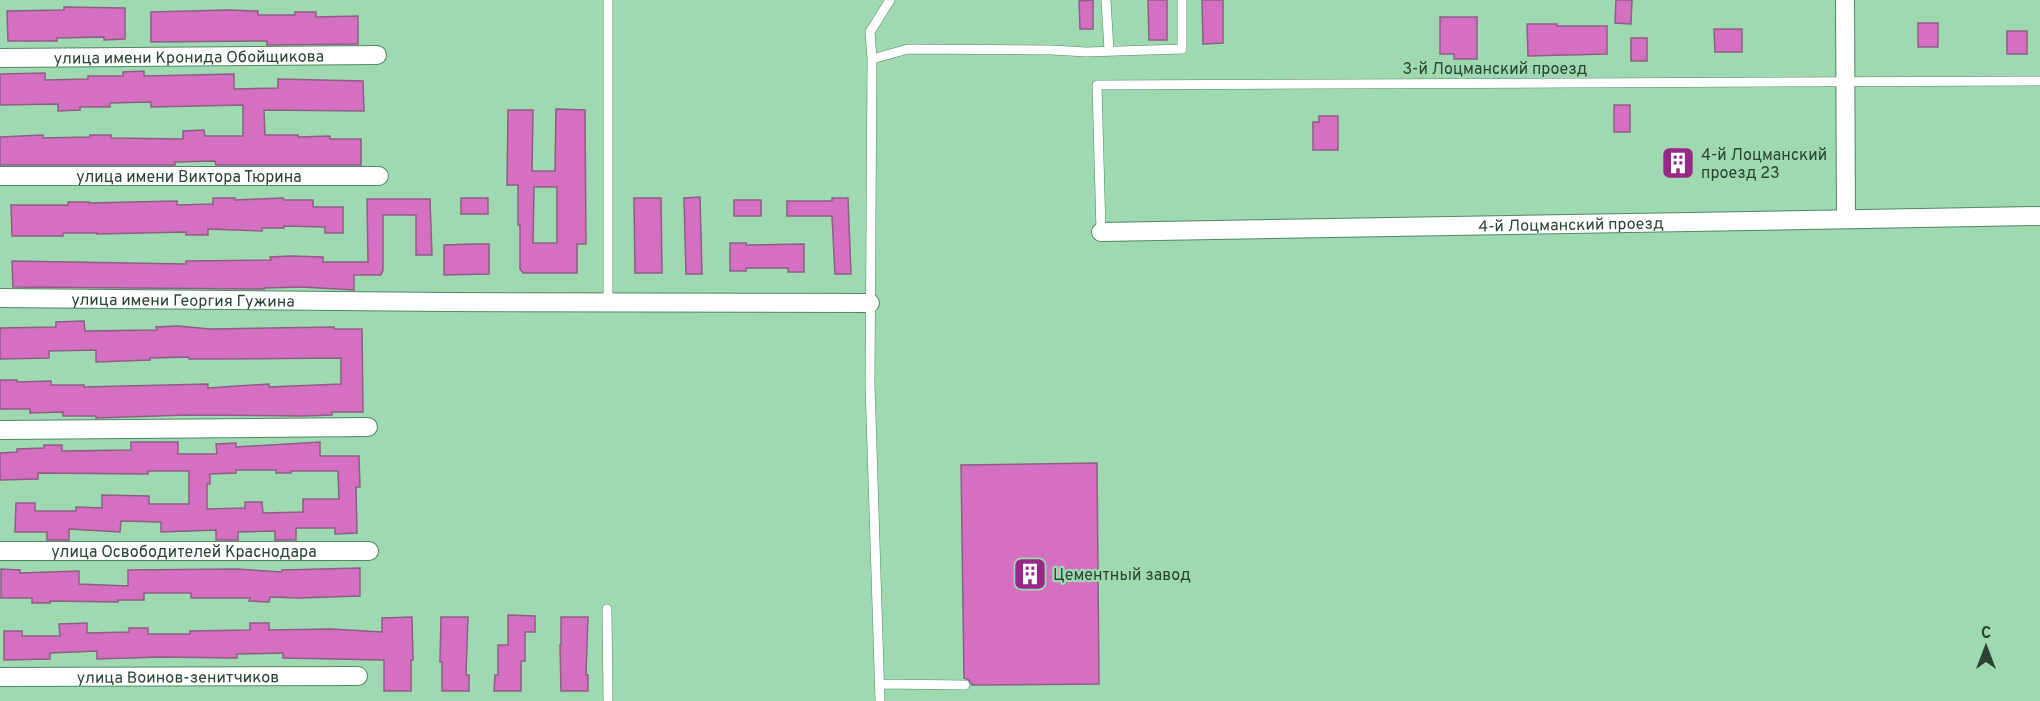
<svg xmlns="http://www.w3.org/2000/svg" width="2040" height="701" viewBox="0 0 2040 701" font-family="Overpass,sans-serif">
<rect width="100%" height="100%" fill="#9ed9b1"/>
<path fill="#d56fc2" stroke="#8e5e84" stroke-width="1.5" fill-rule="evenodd" d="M1093,0V29H1080L1079,1Z
M1148,0H1167V40H1149Z
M1202,0H1223V43L1203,44Z
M1616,0H1632L1631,24L1615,23Z
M64,7L125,8V39L104,40V37L57,38V41H8L7,11L64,10Z
M229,10L258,11V15H295V12H316V17L358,16V44L267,45V41L151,42V12Z
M1440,17H1477V59H1454V54H1440Z
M1918,23H1938V47H1918Z
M1527,24H1557V26H1607V54L1528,56Z
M1714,29H1742V52H1715Z
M2007,31H2027V54H2007Z
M1631,38H1647V61H1631Z
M144,71V76L234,74V89L278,88V79L363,81L364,111L264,110L265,135H298V137L330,136V139H361V165H216L215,161L175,162V165H0V137L43,135V138L90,137V135H111V138L183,139V131L204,130L205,136H243V105L151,107V102L110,103V107H80V110L58,111V104L0,105V74L45,73V80L88,79V76H123V72Z
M1614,105H1630V132H1614Z
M556,109L585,110L586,244H577V273H523L520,269V225H518V185H507L508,110H533L532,171H555ZM534,187H557V243H533Z
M1319,116H1338V150H1313V122H1319Z
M1665,152H1690V174H1665Z
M700,197L702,274H686L684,198Z
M213,198H235V200L283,198L284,200H313V207H343V233H325V227L284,226V228H262V231L208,229V235H186V232L97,234V233H63V236H12L11,205H68V202H89V203L177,201V205L213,204Z
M461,198H488V214H461Z
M634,198H661L662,273H635Z
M832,198H848L851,274H835L832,216H787V201H832Z
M367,199H430L432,255H416V215H383V270L381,275H354V290L302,287L264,288V289L13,287L12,261L186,264V261L271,260L270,257L292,256L323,257V262H368Z
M734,200H761V216H734Z
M730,243H746V245L804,244V272H788V268H746V271H730Z
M473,244H489V274L444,275V245Z
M84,321L85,331L157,330L156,327L178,326L210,329L334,327V329H362L363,412H332V415L305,416L187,415L96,418V416H63V412L30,413V409H0V380H17V382L51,381V385H84V387L208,384V388L269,384V387L341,384V358L219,359H189V357L150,358V360L96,362V350L49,351V358L0,359V328L56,327V322Z
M131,442H178V454H217L216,444L236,443V447L320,442V456H359L360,487H356L357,533L335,534V528H296V540H275V531L238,532V540H216V530L161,532V522L121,521L120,532L69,529V540H47V532H15L16,503H35V511H76V507L102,508V495L149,496V504H189V471H148V474L38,473V479L0,480V453L17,452V449L44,448V445H62V451L131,450ZM236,470H276V473H291V471H338L339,499H303V512L263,513L262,502H245V508L207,509V484H210V474L236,473Z
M1097,463L1099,684L972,685L969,680L964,678L961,465Z
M360,568V596L299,598L270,597L269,602L249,601L250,598H191V593H144V600H118V602L50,601V603H32V598H1V569L20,570V573L79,571V584L128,586V570L237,569L282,572V570Z
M508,615L535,616V632H525V661H521V691H494L495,675H498V645H508Z
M412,617L413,660H411V691H384V660L283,658V653L237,654V658L160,657L97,659V651L50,653V659L4,660V631H22V636H60L59,624L87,623V633L129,632V628H148V634H190V631L250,630V623H269V630L331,629L382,632V618Z
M441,617H468L466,675H469V691H442V662H440Z
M561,617H588L586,675H588V691H561L560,645H561Z"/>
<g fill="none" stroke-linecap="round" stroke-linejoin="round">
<defs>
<path id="service" d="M608,0V302
M1106,0L1109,50
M872,59L908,49L1052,50L1086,52L1182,49V0
M1101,232L1097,85L2040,81
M607,609L608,701
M880,684L965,685
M880,701L870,384L872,59L870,32L890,0"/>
<g id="minor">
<path d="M1845,0L1846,219"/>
<path id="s1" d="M0,58L377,55"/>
<path id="s2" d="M0,176H379"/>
<path id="s3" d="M1101,232L2040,216"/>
<path id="s4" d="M0,298L447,302L870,303"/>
<path d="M0,430L368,427"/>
<path id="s5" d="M0,551H369"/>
<path id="s6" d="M0,677L358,676"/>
</g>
</defs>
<use href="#service" stroke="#4f8863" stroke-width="10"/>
<use href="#minor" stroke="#4f8863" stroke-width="20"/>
<use href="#service" stroke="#fff" stroke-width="9"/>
<use href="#minor" stroke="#fff" stroke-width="18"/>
</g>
<defs>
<symbol id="building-square" viewBox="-11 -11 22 22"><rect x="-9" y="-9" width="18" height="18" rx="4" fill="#982887" stroke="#9ed9b1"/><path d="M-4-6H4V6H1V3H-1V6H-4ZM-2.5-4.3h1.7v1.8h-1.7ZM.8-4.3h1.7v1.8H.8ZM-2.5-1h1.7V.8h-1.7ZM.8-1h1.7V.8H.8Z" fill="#fff"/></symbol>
</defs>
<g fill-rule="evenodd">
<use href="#building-square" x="1659" y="144" width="38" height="38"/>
<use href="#building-square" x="1011" y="555" width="38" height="38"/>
</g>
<g text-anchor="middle" stroke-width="4.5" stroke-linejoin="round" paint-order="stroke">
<g font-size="16" fill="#2a4332" stroke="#9ed9b1">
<text dy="6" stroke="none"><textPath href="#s1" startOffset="189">улица имени Кронида Обойщикова</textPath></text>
<text x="1495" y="74">3-й Лоцманский проезд</text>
<text dy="6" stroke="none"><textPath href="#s2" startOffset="189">улица имени Виктора Тюрина</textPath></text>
<text dy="6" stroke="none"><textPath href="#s3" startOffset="470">4-й Лоцманский проезд</textPath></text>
<text dy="6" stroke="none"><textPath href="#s4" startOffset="183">улица имени Георгия Гужина</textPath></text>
<text dy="6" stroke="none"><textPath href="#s5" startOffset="184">улица Освободителей Краснодара</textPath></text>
<text dy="6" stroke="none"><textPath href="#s6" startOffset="178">улица Воинов-зенитчиков</textPath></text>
</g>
<g font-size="16" fill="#2a4332" stroke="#9ed9b1" text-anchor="start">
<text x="1701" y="160">4-й Лоцманский<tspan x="1701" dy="18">проезд 23</tspan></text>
<text x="1053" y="580">Цементный завод</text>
</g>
</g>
<g transform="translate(1986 647)" stroke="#9ed9b1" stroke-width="4.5" paint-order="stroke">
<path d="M0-4.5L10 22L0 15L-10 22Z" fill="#2a4332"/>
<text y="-9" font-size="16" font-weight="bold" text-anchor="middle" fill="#2a4332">С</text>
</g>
</svg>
